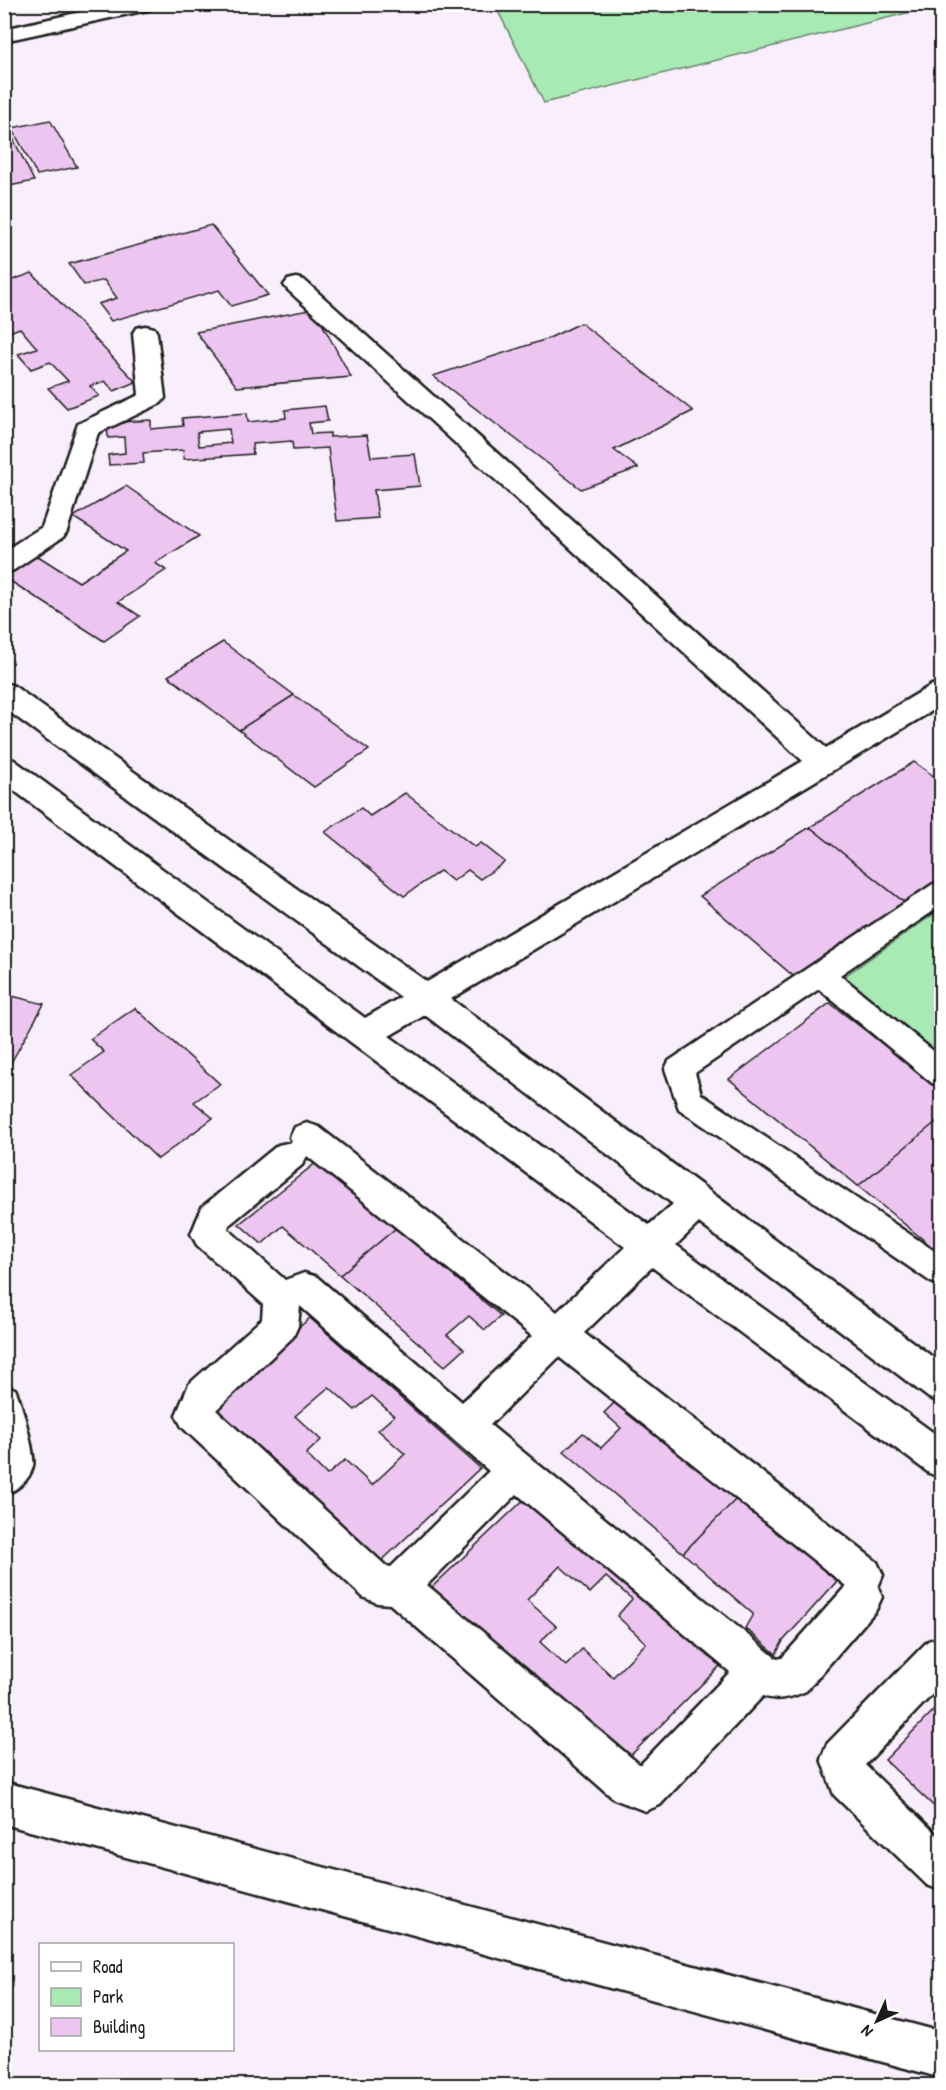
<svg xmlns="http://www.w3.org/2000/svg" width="946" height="2090" viewBox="0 0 946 2090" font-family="'Patrick Hand',sans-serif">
<rect width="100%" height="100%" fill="#f9eefb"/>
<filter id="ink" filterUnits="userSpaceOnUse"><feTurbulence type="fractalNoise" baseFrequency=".0167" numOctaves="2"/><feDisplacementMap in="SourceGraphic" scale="12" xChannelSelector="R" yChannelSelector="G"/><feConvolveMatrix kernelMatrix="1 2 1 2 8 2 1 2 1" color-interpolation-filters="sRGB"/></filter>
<g filter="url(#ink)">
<path fill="#a7eab4" stroke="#628368" stroke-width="1.5" d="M495,5H939L544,103Z
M941,909V1061L842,978Z"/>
<path fill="#ecc6f1" stroke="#1c1c1c" stroke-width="1.5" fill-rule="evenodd" d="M50,120L77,167L37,175L12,128Z
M4,124H6L34,181L4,187Z
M211,225L268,295L231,306L219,290L111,321L98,304L117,298L104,280L84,285L69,264Z
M32,273L136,382L114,391L105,381L90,386L99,396L67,408L48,388L68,381L50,362L31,369L18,354L37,348L20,328L4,334V283Z
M314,309L351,377L237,387L196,332Z
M581,323L693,411L614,450L638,468L581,489L433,376L547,339Z
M325,406L328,421L309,423L311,434L330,433V437L367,435L371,457L415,454L420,486L374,490L378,518L337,521L328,448L293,450L292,441L252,444L253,454L184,459L183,450L143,453L144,463L109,465L108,455L125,453L124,437L108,438L107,423L151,420V429L183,426L182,418L247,413L248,422L286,418L285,410ZM229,429L231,443L199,446L197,432Z
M126,486L199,536L155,563L166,570L118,602L140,616L104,641L4,577V574L35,554L79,582L126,551L73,517Z
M223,642L294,695L239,730L168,676Z
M294,695L369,750L314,787L239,730Z
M914,762L942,782V884L909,906L810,827Z
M405,793L475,847L481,843L505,862L480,879L468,870L453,881L440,871L404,896L325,832L361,808L370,816Z
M810,827L909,906L798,980L700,896Z
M4,994L44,1004L4,1075Z
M830,1003L942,1090V1117L858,1186L729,1079Z
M135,1008L220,1084L194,1102L213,1118L158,1159L71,1075L104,1052L90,1039Z
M942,1117V1255L858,1186Z
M317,1162L396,1228L340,1275L283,1226L262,1244L239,1224Z
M396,1228L501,1316L485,1330L469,1316L447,1335L464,1349L445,1366L340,1275Z
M310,1318L480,1468L373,1569L203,1409ZM329,1387L355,1410L372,1396L394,1416L378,1430L405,1454L372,1485L345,1460L327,1475L306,1454L321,1440L295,1416Z
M619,1398L739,1496L683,1553L564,1451L583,1433L601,1448L621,1428L604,1413Z
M534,1490L727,1659L623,1763L428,1591ZM560,1566L590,1593L606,1577L632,1599L617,1616L646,1643L613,1677L582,1649L566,1666L540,1642L556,1626L527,1600Z
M739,1496L838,1580L783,1641L776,1654L745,1628L753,1614L683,1553Z
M942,1671V1814L885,1760L940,1704L924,1688Z"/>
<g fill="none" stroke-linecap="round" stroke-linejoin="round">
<defs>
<path id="service" d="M942,881V905L840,975L942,1058V1086L932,1083L819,989L695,1073L701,1094L942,1256V1286L931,1282L679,1109L665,1069L669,1061L933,884Z
M4,1385L15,1389C21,1400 36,1457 33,1466C30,1480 17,1490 4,1495Z"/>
<path id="minor" d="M117,4H157L154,8L147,10L4,41V29Z
M296,278L304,280L826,748L932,685L942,682V705L451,999L942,1364V1402L929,1398L699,1223L676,1245L942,1439V1478L929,1473L652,1267L584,1333L877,1562L883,1575L878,1587L882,1597L876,1610L806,1691C793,1697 777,1702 763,1696L660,1805L645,1811L614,1799L390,1604L377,1603L363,1597L182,1427L176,1415L189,1384L262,1319L263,1304L197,1245L191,1234L202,1207L278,1145L292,1142L290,1137L295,1127L307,1123L319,1127L557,1312L625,1247L4,783V757L14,760L365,1018L401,997L4,708V683L14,686L427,982L803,761L288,290L284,285L288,280ZM425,1015L673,1204L649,1225L389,1036ZM307,1156L532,1336L462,1402L317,1277L304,1273L285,1280L228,1229L229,1225L302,1165ZM300,1306L489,1471L391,1567L386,1566L216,1410L293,1337L298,1326ZM559,1357L846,1586L782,1658L777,1659L490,1425ZM517,1494L730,1672L640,1765L427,1585Z
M145,326L154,328L157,333L165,398L161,403L98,433L67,531L63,537L14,570L4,573V551L42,527L78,424L139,395L133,333L136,328Z
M942,1636V1684L865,1765L942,1840V1891L927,1885L834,1795L821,1759L827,1744L928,1641Z
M4,1782L942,2032V2078L4,1824Z"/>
</defs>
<use href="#service" stroke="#1c1c1c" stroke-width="5"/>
<use href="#minor" stroke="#1c1c1c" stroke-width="5"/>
<use href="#service" fill="#fff" fill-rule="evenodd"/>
<use href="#minor" fill="#fff" fill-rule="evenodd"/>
</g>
</g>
<rect width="946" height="2090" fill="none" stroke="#fff" stroke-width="24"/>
<rect x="12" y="12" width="922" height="2066" fill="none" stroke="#1c1c1c" stroke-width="2" filter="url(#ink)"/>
<rect x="39" y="1943" width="195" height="108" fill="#ffffff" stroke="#a4a4a4" stroke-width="1.5"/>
<rect x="51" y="1962" width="30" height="9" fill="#ffffff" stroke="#a4a4a4" stroke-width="1.5"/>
<text x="93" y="1973" font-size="18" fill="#1c1c1c">Road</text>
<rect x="51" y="1988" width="30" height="18" fill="#a7eab4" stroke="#a4a4a4" stroke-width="1.5"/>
<text x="93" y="2003" font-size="18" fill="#1c1c1c">Park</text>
<rect x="51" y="2018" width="30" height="18" fill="#ecc6f1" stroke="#a4a4a4" stroke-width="1.5"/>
<text x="93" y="2033" font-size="18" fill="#1c1c1c">Building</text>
<g transform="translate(877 2021) rotate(225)" stroke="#ffffff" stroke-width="4.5" paint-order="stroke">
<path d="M0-4.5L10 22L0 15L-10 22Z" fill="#1c1c1c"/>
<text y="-9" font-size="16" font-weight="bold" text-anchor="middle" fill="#1c1c1c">N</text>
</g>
</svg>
